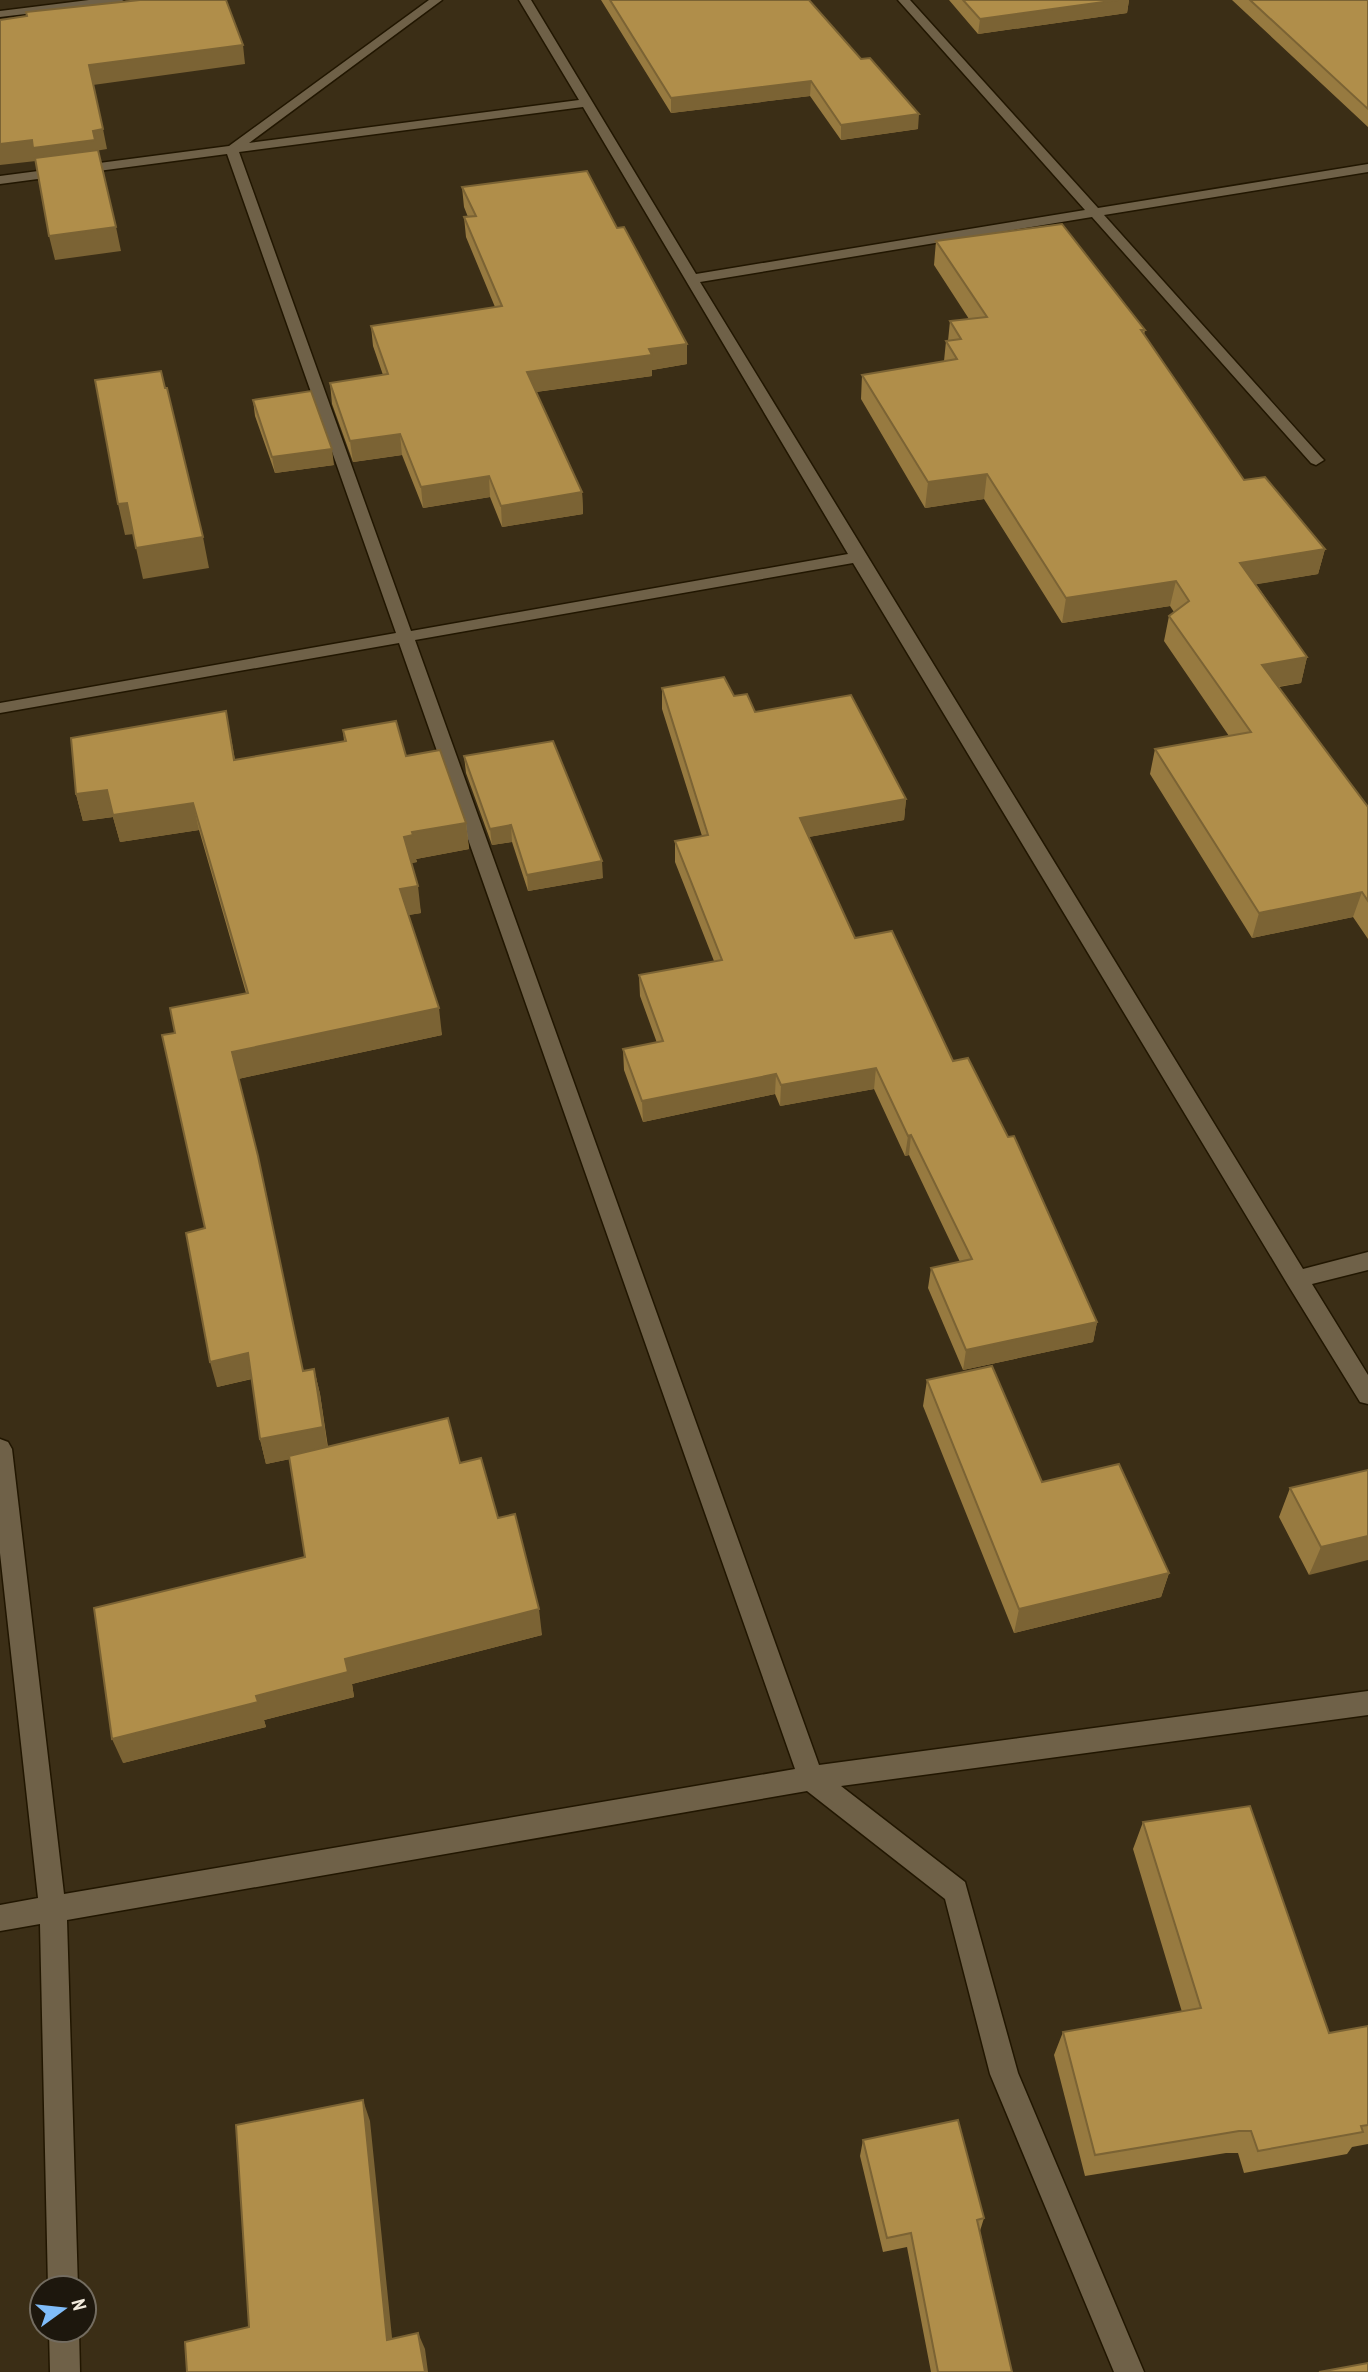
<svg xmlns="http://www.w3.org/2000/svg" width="1368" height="2372" viewBox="0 0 1368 2372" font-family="'PT Sans Narrow',sans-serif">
<rect width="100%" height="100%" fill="#3b2e16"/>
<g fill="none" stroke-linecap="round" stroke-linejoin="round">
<defs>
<path id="minor" d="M89,0H124L118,3L0,17V11Z
M429,0H442L249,143L579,100L519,0H531L696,274L1085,210L898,0H910L1098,208L1368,164V172L1104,215L1321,457L1324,460L1316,465L1311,463L1092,217L700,282L1303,1269L1368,1252V1270L1312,1284L1368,1375V1404L1360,1402L1288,1285L853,563L415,640L819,1765L1368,1691V1715L841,1786L965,1882L1018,2073L1144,2372H1114L990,2074L945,1899L807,1791L67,1920L78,2288H48L40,1924L0,1931V1905L38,1898L0,1553V1439L8,1442L12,1449L64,1894L795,1769L399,643L0,713V703L396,633L227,154L0,184V176L229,146ZM583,107L848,554L411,631L239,152Z
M49,2330H79L80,2372H50Z"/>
</defs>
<use href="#minor" stroke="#211600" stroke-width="3"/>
<use href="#minor" fill="#6f6148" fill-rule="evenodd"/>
</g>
<path fill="#977a40" d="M601,0H809L918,129L841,140L810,96L671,113Z
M949,0H1129L1127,13L978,34Z
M1232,0H1368V127Z
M462,187L617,228L687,344V364L652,370V376L536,392L582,492L583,514L502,527L490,497L423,508L402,455L353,462L332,404L330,383L383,375L373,346L371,326L495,307L466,237L464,217H468L464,207Z
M936,241L1145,330L1144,335L1244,480L1325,549L1318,574L1256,584L1307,657L1301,683L1279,687L1368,807V939L1353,917L1252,938L1150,774L1155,749L1229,736L1164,641L1169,616L1174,612L1170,606L1062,623L984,499L925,508L861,399L862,375L944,361L946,341H948L950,321L969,319L934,265Z
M253,400L334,465L275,473L255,416Z
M662,688L734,696L755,712L906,799L904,820L808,837L855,938L953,1061L1097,1322L1093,1342L963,1370L928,1288L931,1268L960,1262L909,1155L905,1156L874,1089L780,1106L775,1094L643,1122L624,1070L623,1049L657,1043L640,996L639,975L714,961L675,862V841L702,836L662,709Z
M226,711L235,760L344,741L343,730L406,756L466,823L469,849L416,859L417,862L411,863L421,913L408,915L442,1035L238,1079L264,1183L303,1371L314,1369L320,1394L328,1447L460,1463L498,1518L542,1635L352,1684L354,1697L264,1720L266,1727L123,1763L305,1557L290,1459L266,1464L260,1439L252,1379L217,1387L205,1228L175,1033L246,993L199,830L120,842L113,817L83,821L76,794Z
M464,756L603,878L528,891L512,842L492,845L466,773Z
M927,1380L1042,1482L1169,1573L1161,1597L1014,1633L923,1406Z
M1368,1470L1309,1575L1279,1517L1290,1488Z
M1143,1822L1329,2033L1368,2026V2144L1352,2147L1347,2154L1244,2173L1238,2153H1226L1085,2176L1054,2055L1063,2032L1182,2012L1133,1849Z
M863,2140L984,2218L980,2231L1012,2372H931L907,2247L883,2252L860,2156Z"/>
<path fill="#7b6334" d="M1118,0H1129L1127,13L978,34L980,19Z
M243,45L245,64L93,85L89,65Z
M811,81L810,96L671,113V98Z
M919,114L918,129L841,140V125Z
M103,129L107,149L36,161L0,165V144L32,140Z
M116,227L121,251L55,260L49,236Z
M687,344V364L652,370V376L528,393L527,372L649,349Z
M400,434L402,455L353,462L350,441Z
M332,449L334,465L275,473L272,457Z
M987,474L984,499L925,508L928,482Z
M489,476L490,497L423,508L421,487Z
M582,492L583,514L502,527L501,506Z
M127,503L134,534L125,535L118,504Z
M203,537L209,568L143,579L136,548Z
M1325,549L1318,574L1234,588L1240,563Z
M1176,581L1170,606L1062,623L1066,598Z
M1307,657L1301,683L1256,690L1262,665Z
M107,790L193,803L199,830L120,842L113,817L83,821L76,794Z
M906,799L904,820L798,839L800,818Z
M466,823L469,849L416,859L417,862L407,864L404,837L412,832Z
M511,825L512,842L492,845L490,829Z
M602,861L603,878L528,891L527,875Z
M418,886L421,913L403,916L400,889Z
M1362,892L1353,917L1252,938L1259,913Z
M439,1008L442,1035L238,1079L232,1052Z
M876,1068L874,1089L780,1106L781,1085Z
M776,1074L775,1094L643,1122L642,1101Z
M911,1135L909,1155L905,1156L908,1136Z
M1097,1322L1093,1342L963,1370L966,1350Z
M248,1353L255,1378L217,1387L210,1362Z
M314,1369L320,1394L328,1451L266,1464L260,1439Z
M1368,1536V1560L1309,1575L1321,1547Z
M1169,1573L1161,1597L1014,1633L1019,1609Z
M539,1609L542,1635L352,1684L354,1697L264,1720L266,1727L123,1763L112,1739L256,1696L345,1659Z
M363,2100L370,2121L394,2357L387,2340Z
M418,2333L425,2349L428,2372H425Z"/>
<path fill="#b08e4a" stroke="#7b6334" stroke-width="2" d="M140,0H226L243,45L89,65L103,129L93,131L95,140L33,148L32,140L0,144V20L27,16L26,12Z
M610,0H809L861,59L870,58L919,114L841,125L811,81L671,98Z
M963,0H1118L980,19Z
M1250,0H1368V109Z
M98,150L116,227L49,236L35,158Z
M587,171L617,228L624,227L687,344L649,349L652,355L527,372L582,492L501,506L489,476L421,487L400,434L350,441L330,383L388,374L371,326L502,306L464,217L476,216L462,187Z
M1062,224L1145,330H1141L1244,480L1265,477L1325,549L1240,563L1307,657L1262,665L1368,807V901L1362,892L1259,913L1155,749L1251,732L1169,616L1189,601L1176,581L1066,598L987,474L928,482L862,375L957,359L946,341L961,339L950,321L987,317L936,241Z
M161,371L165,388H167L203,537L136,548L127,503L118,504L95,380Z
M311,391L332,449L272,457L253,400Z
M724,677L734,696L747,694L755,712L851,695L906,799L800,818L855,938L892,931L953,1061L968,1058L1008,1137L1014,1136L1097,1322L966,1350L931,1268L972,1259L911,1135L908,1136L876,1068L781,1085L776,1074L642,1101L623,1049L663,1041L639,975L722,960L675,841L708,835L662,688Z
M226,711L234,760L346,741L343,730L396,721L406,756L440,750L466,823L412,832L413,835L404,837L418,886L400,889L439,1008L232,1052L258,1156L303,1371L314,1369L323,1427L260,1439L248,1353L210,1362L186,1233L205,1228L162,1035L175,1033L170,1008L248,993L193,803L113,815L107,790L76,794L71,738Z
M553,741L602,861L527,875L511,825L490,829L464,756Z
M992,1366L1042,1482L1119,1464L1169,1573L1019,1609L927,1380Z
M448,1418L460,1463L481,1458L498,1518L515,1514L539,1609L345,1659L348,1672L256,1696L258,1702L112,1739L94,1608L305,1557L289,1456Z
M1368,1470V1536L1321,1547L1290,1488Z
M1250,1806L1329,2033L1368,2026V2125L1361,2126L1363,2132L1258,2151L1251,2131H1239L1095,2155L1063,2032L1201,2008L1143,1822Z
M363,2100L387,2340L418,2333L425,2372H187L185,2342L249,2327L236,2125Z
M958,2120L984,2218L977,2220L1012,2372H938L911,2233L887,2238L863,2140Z
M1368,2363V2372H1319Z"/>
<g transform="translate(63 2309) rotate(75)"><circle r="33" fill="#1d170d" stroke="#736c60" stroke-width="2"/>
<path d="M0-5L12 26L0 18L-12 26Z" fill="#80bdfa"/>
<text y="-10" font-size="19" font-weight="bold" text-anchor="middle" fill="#f3ebdd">N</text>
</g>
</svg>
